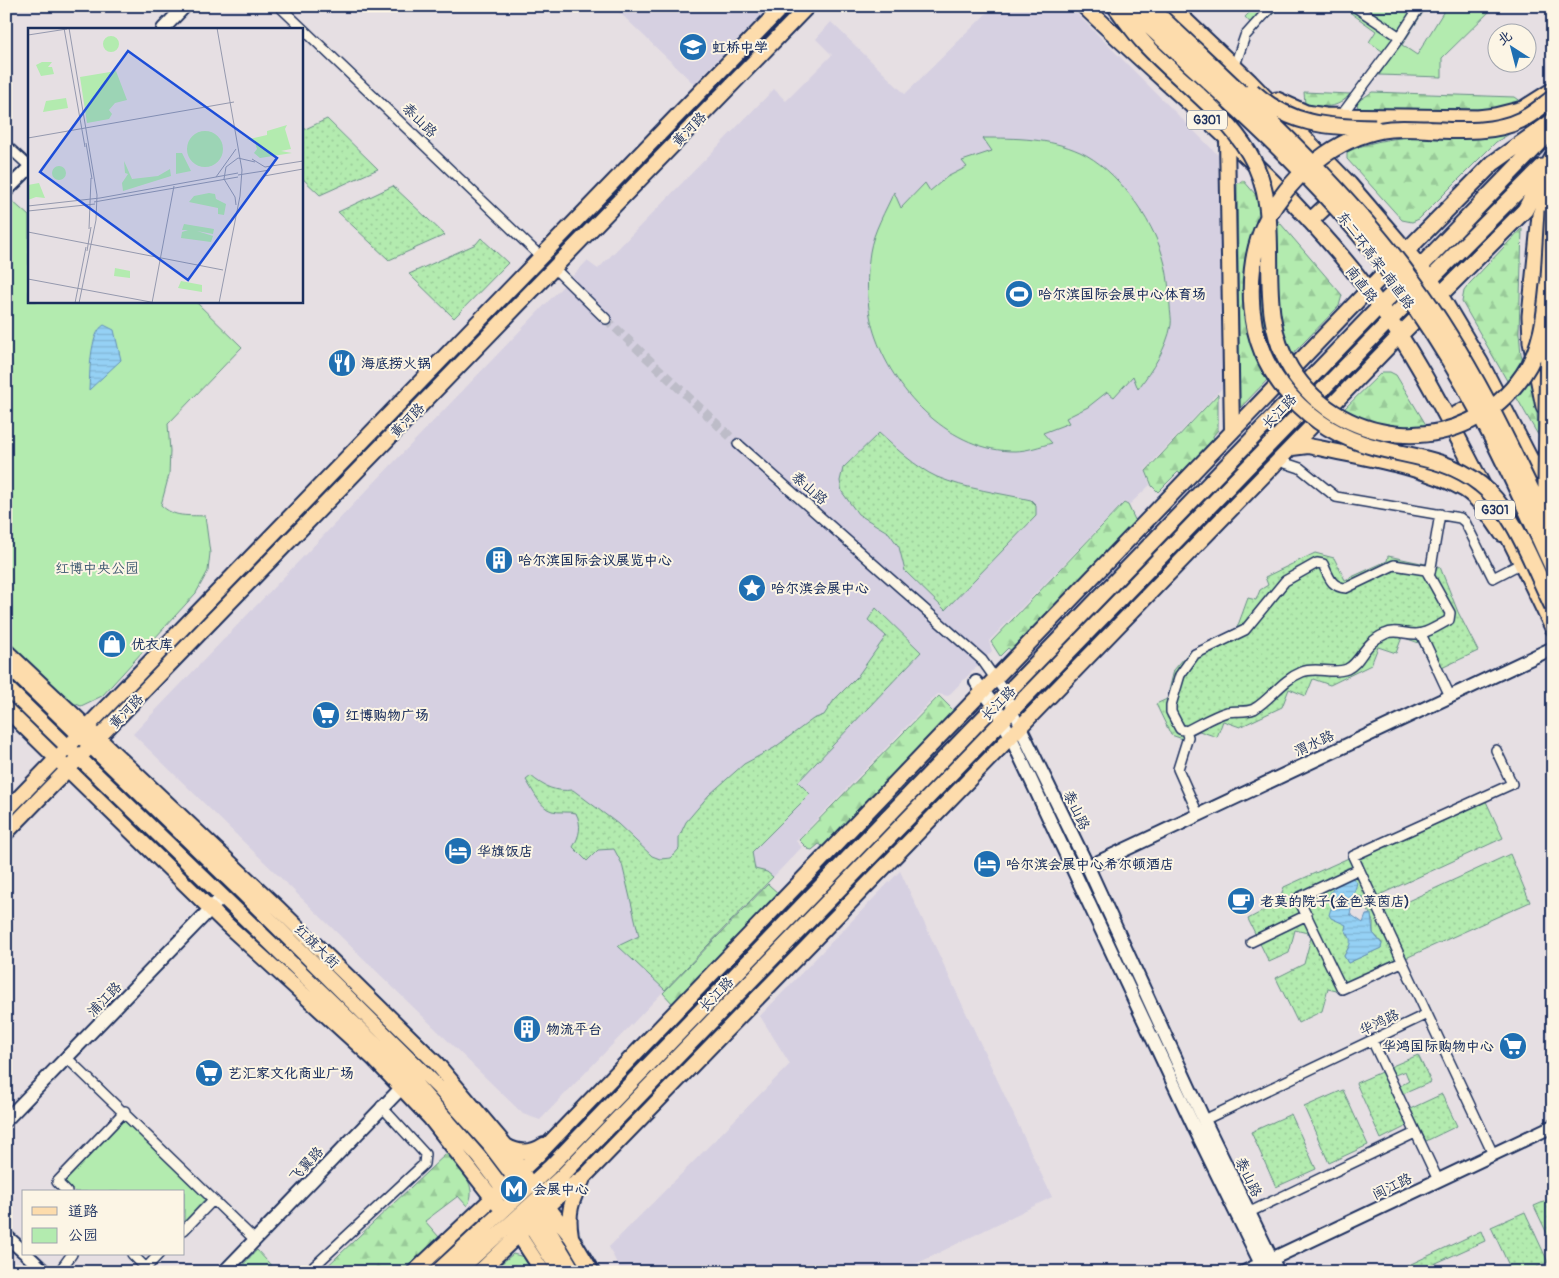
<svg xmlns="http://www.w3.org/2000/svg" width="1559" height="1278" viewBox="0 0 1559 1278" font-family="Pangolin,'LXGW WenKai TC',sans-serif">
<defs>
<pattern id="forest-firs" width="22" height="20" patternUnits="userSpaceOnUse" patternTransform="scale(1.25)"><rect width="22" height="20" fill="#b3ebaf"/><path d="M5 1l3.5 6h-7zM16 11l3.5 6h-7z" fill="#99ca99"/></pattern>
<pattern id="garden-dots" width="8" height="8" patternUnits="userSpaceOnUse" patternTransform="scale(1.25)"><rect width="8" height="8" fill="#b3ebaf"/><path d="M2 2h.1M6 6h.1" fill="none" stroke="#99ca99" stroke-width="1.8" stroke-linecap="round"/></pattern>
<pattern id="water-rules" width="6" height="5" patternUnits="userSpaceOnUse" patternTransform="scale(1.25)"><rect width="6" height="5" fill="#95d1f5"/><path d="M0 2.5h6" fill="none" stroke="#80b4d4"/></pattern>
</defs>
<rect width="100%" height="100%" fill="#e6dfe3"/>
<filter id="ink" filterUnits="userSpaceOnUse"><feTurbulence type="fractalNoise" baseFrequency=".02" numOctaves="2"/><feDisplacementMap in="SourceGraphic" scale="10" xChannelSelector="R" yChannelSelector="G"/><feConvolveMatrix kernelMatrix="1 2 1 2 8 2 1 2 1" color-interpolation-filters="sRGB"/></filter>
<g filter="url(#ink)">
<path fill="#d6d0e1" d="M621,6H770L694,84L617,10Z
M994,6H1069L1218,155L1223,387L1145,470L1150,485L1130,504L1124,502L989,641L992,651L948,696L938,694L796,841L802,847L540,1120L523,1114L133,734L587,261L598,269L774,89L786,101L832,55L816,39L831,22L905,94Z
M900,871L1052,1197L900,1272H621L609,1247L790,1064L760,1016Z"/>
<path fill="#b3ebaf" stroke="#678d86" d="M1256,6H1282L1256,29L1245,17Z
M1341,6H1427L1402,45L1417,55L1447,6H1495L1442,58V77L1379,75L1391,57L1369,42L1376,31Z
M983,138C1016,138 1049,138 1080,152C1116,168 1153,220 1163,257C1168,273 1169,290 1170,306C1170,312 1172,319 1171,325C1167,348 1152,370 1138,389L1133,376L1114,397L1107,392L1088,407L1066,418L1069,423L1043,433L1052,443C1041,446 1027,451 1015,451C952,452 896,394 876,338C866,311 866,279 870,252C873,232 886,210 894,192L901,208L925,183L930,191L947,177L967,167L962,161L992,151Z
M11,200L29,216V301H195L242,347L168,424L170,451L169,475L161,505C174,518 188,515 205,516L210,553L208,571L196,593L102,696L81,706L71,702L6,640V205Z
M123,1118L206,1198L184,1222V1192H75L63,1181Z
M257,1250L277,1272H236Z"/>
<path fill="url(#forest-firs)" stroke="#678d86" d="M1304,92L1350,94C1337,110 1324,107 1305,104Z
M1372,92L1514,97L1521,102L1498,109L1358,108L1357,102Z
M1511,133L1496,142L1419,219L1412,222L1402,220L1347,159V152C1388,133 1429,137 1472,137C1485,138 1498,134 1511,133Z
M1243,180L1342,295L1339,306L1240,408L1237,184Z
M1522,228L1519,333L1521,354L1536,391L1538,435L1462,302L1464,291L1470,283Z
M1382,372H1390L1396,375L1428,428L1391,429L1342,411Z
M1218,394V430L1213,436L1214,442L1182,475L1178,472L1158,492L1152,486L1146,471Z
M1124,503L1128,505L1137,524L1013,652L1008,648L1000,656L991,642Z
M939,696L956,713L824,847L819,844L812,850L808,849L799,840Z
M768,884L780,895L673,1004L663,993Z
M447,1153C459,1168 480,1186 467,1206L458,1196L425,1221L439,1237L402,1272H321Z
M513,1254L524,1257L534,1272H491Z"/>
<path fill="url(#garden-dots)" stroke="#678d86" d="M327,119L378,169L320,195L301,177V131Z
M393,186L445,235L389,260L338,212Z
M481,238L508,263L454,318L409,274L476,244Z
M879,433C896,448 915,467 937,477C966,489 1000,493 1031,500L1036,505V516L945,610L905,571L899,547L889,533L858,514L842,492L840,481L843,468Z
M1315,553L1334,558L1345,580L1387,561L1388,556L1440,567L1458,612L1478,651L1433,672L1419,643L1402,637L1396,653L1378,647L1371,665L1330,685L1313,679L1306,696L1289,689L1282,707L1240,727L1223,721L1217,737L1199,731L1183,739L1171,735L1156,704L1167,699L1174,670L1190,651L1237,628L1248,598L1256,600L1260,590L1268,585L1265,577Z
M876,608L921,652L798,782L810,794L752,852L755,869L767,872L773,877L665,990L618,946L639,936L622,864L614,849L598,850L587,861L573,847C580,835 582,826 576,813C568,811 559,813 552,811C540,808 533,790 526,780L531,776C544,787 555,792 573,790L618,824L652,856L660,859L671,858L679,849V837L686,822L709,795L744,764L774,748L813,719L824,715L834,700L857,677L886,636L868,620Z
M1484,797L1503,838L1377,896L1384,912L1510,854L1530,902L1406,958L1395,970L1345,993L1328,989L1322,1011L1298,1023L1276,978L1304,964L1312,934L1295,930L1289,953L1269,962L1248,919L1278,903L1284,887L1353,856L1359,869L1336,880L1331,918L1346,924L1345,930L1352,941L1344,956L1348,963L1381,948L1382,943L1373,933V922L1363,897L1353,896L1351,876L1363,869L1356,855Z
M1418,1055L1431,1082L1403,1094L1400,1086L1409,1081L1405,1071L1395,1075L1390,1067Z
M1386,1070L1411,1124L1381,1139L1356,1083Z
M1343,1090L1368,1145L1329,1163L1304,1107Z
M1442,1094L1457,1126L1426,1141L1410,1109Z
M1291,1114L1316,1169L1276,1187L1251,1132Z
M1553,1198V1246L1534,1206Z
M1525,1212L1548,1262L1526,1272H1512L1491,1227Z
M1481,1231L1485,1241L1416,1272H1394Z"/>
<path fill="url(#water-rules)" stroke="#6490b9" d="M104,325L114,330L121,360L89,390C90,376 89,333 104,325Z
M1351,876L1357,883L1353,896L1362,897L1367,907L1364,909L1361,905L1352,906L1350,914L1363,923L1366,915L1371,914L1373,933L1382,944L1381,948L1348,963L1344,956C1350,945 1354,941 1345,930L1346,925L1331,918L1329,915L1334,898L1330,893L1338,882Z"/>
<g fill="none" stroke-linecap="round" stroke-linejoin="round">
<path stroke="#bdbcc8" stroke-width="9" stroke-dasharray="9 4.5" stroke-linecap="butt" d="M606,319L738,444"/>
<defs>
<path id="street" d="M279,6L540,256
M1354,6L1400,37
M1234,68L1245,36L1272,6
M1340,117L1400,37L1420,6
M6,145L29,166
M554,268L606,319
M738,444L982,660L1006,694L1020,727
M1279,461L1300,468L1336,497L1460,518L1465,522L1493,578L1522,563
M1317,563L1323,564C1329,577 1331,587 1346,588L1394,565L1426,570L1450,613L1449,620C1441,624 1431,631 1422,633C1410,637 1397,628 1385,634C1363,643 1361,663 1347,669C1332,675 1317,666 1302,672C1282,680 1271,699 1254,709C1245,713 1236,710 1227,712C1213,716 1199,725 1186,731L1180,729L1171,712V705L1180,675L1195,654L1245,630L1285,581Z
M1430,573L1440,514
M1421,634L1450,696
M1186,731L1188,737L1178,769L1198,814
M1359,869L1353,856L1512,784L1496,750
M1251,942L1307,915
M1402,962L1342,989L1298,898L1359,869L1427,1014
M1372,1040L1438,1180
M67,1058L255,1240
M1204,1120L1427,1014L1493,1154
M67,1192L57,1182L125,1111
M1250,1212L1415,1133
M184,1230L213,1200
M132,1254L146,1268L159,1254
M59,1272L72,1254
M308,1272L424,1164L425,1154L381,1106"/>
<path id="secondary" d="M163,29L185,6
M6,191L29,168
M976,682L999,712L1194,1127L1265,1272
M1020,727L1088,867L1204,1120L1278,1272
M1088,867L1553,648
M6,1120L222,897
M6,1236L24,1252
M26,1254L45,1272
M224,1272L409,1080
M1244,1272L1553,1126"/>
<path id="primary" d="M1227,138L1232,432
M1292,448L1308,446L1319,448C1364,458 1424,466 1465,490C1481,500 1491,519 1502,534
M6,651L278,908L437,1064L506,1146L526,1178
M6,664L242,892L439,1088L489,1144L520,1185
M6,687L411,1079L480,1158L508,1195
M6,709L224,922L373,1058L430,1118L498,1205
M6,811L783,6
M6,833L808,6
M506,1146C519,1154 532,1153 544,1145
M542,1199L571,1237L592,1272
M536,1209L574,1272
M525,1218L560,1272
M515,1229L543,1272
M571,1236C567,1214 571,1200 582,1181
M414,1272L537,1156L1368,290
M437,1272L549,1168L1380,306
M457,1272L559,1179L1390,320
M479,1272L567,1189L584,1177L1400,335"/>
<path id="highway" d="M1084,6C1181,99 1288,183 1369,291C1410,345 1441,405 1472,465C1500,519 1527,573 1553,628
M1170,6L1250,82L1349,184L1431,280L1480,362L1547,492
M1277,100L1306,113L1325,116L1478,118L1495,116L1523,109L1553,90
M1310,221L1340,193
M1368,290L1493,163L1553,121
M1380,306L1420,267L1552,130
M1390,320L1542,167
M1400,335L1525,210L1553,157
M1544,407L1531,342L1530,316L1540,215L1553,182
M1448,419L1486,398"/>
</defs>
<use href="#street" stroke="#1b2f5e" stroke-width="12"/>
<use href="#secondary" stroke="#1b2f5e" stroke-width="16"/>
<use href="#primary" stroke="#1b2f5e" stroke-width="18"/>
<use href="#highway" stroke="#1b2f5e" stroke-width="19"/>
<use href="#street" stroke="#fcf5e5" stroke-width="9"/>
<use href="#secondary" stroke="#fcf5e5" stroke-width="12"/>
<use href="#primary" stroke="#fddcac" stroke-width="14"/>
<use href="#highway" stroke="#fddcac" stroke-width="15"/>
<defs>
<path id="highway-bridge" d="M1115,6C1125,19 1134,32 1145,44C1179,81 1223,110 1249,153C1290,220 1249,303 1291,369C1344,453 1466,458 1523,375C1542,348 1545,316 1548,284
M1128,6C1198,74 1274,138 1339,211C1399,278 1452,358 1492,438C1514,481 1533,525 1553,568
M1149,6C1241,94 1338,178 1413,281C1471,360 1512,449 1553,536
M1252,91C1289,125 1327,127 1375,128
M1418,129C1450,130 1491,135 1521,120C1532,115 1543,105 1553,98
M1428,129C1415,129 1402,128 1390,129C1344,134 1301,167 1276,204C1255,234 1249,272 1252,309C1258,377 1310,430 1374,447C1412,457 1449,459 1480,484C1514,510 1534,569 1553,607
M1548,294L1553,211
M1548,332L1546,488L1553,514"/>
</defs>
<use href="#highway-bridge" stroke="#1b2f5e" stroke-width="19" stroke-linecap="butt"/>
<use href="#highway-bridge" stroke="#fddcac" stroke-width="15"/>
</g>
</g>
<defs>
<symbol id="school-disc" viewBox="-11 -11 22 22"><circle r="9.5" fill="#1f6fb2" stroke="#fcf5e5"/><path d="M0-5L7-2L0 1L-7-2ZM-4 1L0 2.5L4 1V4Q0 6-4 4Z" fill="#fff"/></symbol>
<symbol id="stadium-disc" viewBox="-11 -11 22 22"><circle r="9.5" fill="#1f6fb2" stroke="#fcf5e5"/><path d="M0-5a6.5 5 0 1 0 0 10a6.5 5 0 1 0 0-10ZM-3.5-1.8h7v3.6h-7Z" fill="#fff"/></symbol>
<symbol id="restaurant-disc" viewBox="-11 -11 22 22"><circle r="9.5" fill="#1f6fb2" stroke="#fcf5e5"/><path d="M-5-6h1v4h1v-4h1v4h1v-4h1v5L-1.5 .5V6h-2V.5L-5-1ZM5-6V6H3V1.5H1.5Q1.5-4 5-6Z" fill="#fff"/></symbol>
<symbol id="building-disc" viewBox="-11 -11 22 22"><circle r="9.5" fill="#1f6fb2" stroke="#fcf5e5"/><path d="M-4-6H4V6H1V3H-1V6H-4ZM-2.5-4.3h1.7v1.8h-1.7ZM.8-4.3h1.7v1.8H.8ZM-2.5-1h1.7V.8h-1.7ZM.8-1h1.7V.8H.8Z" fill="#fff"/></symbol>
<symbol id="sight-disc" viewBox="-11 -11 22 22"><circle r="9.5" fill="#1f6fb2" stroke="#fcf5e5"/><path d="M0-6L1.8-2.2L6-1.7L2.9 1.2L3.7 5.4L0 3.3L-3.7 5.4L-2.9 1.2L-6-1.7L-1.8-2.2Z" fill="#fff"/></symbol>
<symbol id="shop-disc" viewBox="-11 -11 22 22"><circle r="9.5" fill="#1f6fb2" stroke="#fcf5e5"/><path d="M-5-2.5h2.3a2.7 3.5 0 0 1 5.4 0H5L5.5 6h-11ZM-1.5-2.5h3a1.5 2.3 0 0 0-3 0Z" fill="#fff"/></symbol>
<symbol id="supermarket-disc" viewBox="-11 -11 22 22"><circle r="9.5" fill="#1f6fb2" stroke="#fcf5e5"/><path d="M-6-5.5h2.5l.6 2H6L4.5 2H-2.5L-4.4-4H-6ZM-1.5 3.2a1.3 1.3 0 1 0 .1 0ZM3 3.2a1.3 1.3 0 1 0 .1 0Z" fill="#fff"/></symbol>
<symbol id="hotel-disc" viewBox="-11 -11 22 22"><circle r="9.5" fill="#1f6fb2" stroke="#fcf5e5"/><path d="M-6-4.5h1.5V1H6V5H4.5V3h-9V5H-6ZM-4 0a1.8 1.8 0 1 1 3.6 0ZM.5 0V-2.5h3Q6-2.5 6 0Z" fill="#fff"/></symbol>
<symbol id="cafe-disc" viewBox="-11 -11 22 22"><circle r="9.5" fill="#1f6fb2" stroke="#fcf5e5"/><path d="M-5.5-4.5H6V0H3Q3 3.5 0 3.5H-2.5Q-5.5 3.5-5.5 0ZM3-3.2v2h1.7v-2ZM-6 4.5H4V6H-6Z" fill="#fff"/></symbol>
<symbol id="metro-disc" viewBox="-11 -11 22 22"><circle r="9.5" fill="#1f6fb2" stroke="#fcf5e5"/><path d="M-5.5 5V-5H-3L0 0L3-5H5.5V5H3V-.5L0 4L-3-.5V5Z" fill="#fff"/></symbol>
</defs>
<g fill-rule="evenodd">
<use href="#school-disc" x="677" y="31" width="32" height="32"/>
<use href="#stadium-disc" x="1003" y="278" width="32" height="32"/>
<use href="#restaurant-disc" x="326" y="347" width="32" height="32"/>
<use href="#building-disc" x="483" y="544" width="32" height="32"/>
<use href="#sight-disc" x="736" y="572" width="32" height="32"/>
<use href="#shop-disc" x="96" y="628" width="32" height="32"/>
<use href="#supermarket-disc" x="310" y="699" width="32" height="32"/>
<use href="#hotel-disc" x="442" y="835" width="32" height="32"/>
<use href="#hotel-disc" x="971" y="848" width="32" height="32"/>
<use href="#cafe-disc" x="1225" y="885" width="32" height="32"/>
<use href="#building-disc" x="511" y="1013" width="32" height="32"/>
<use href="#supermarket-disc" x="1497" y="1030" width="32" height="32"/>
<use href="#supermarket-disc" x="193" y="1057" width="32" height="32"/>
<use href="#metro-disc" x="498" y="1173" width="32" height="32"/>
</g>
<g text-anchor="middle" stroke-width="4" stroke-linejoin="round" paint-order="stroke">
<g fill="#fcf5e5" stroke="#5e6a86" stroke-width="1">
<rect x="1187" y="110.5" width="40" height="19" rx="4"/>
<rect x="1475" y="500.5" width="40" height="19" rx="4"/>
</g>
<g font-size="12" font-weight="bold" fill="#1b2f5e">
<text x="1207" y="124">G301</text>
<text x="1495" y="514">G301</text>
</g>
<g font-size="14" font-weight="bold" fill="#1b2f5e" stroke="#fcf5e5" text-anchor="start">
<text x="712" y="52">虹桥中学</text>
<text x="1038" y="299">哈尔滨国际会展中心体育场</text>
<text x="361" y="368">海底捞火锅</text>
<text x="518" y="565">哈尔滨国际会议展览中心</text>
<text x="771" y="593">哈尔滨会展中心</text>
<text x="131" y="649">优衣库</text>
<text x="345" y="720">红博购物广场</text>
<text x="477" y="856">华旗饭店</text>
<text x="1006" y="869">哈尔滨会展中心希尔顿酒店</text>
<text x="1260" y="906">老莫的院子(金色莱茵店)</text>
<text x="546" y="1034">物流平台</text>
<text x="1494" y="1051" text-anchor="end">华鸿国际购物中心</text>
<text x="228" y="1078">艺汇家文化商业广场</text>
<text x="533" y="1194">会展中心</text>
</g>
<g font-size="14" fill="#1b2f5e" stroke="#fcf5e5">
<text transform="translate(420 120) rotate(44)" y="5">泰山路</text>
<text transform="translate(689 129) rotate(-46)" y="5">黄河路</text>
<text transform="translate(1376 260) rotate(53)" y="5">东二环高架-南直路</text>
<text transform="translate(1362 284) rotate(52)" y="5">南直路</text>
<text transform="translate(1279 411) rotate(-46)" y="5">长江路</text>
<text transform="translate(407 420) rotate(-46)" y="5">黄河路</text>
<text transform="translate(810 488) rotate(41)" y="5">泰山路</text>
<text transform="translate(998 703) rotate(-46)" y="5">长江路</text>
<text transform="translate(126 711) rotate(-46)" y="5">黄河路</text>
<text transform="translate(1314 743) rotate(-25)" y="5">渭水路</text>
<text transform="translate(1077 810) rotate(64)" y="5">泰山路</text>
<text transform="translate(317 946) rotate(44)" y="5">红旗大街</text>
<text transform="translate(716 994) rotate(-46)" y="5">长江路</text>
<text transform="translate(104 999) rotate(-46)" y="5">浦江路</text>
<text transform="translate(1379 1022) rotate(-25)" y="5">华鸿路</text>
<text transform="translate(306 1164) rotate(-47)" y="5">飞翼路</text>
<text transform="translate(1249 1177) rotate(64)" y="5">泰山路</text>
<text transform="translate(1392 1186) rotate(-26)" y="5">闽江路</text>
</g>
<g font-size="14" fill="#39556e" stroke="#fcf5e5">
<text x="97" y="573">红博中央公园</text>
</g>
</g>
<g transform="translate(28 28)">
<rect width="275" height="275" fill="#e6dfe3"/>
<path d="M88,43L99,72L87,75L81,82L84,86L81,91L59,95L52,49ZM38,70L40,80L15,84L18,73ZM259,97L257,101L263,121L253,123L264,125L232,130L226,125L229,121L226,112H218L239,107V103ZM159 121a18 18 0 1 1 36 0a18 18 0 1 1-36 0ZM24 145a7 7 0 1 1 14 0a7 7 0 1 1-14 0ZM87,240L102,243V250L86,248ZM153,253L174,257V264L150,260Z" fill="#b3ebaf"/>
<path d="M75 16a8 8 0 1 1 16 0a8 8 0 1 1-16 0ZM14,34H24L20,39H24L26,46L13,48L8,37ZM148,125H154L163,143L148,146ZM96,133L104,151L130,148L142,141L143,148L95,163L94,155L100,146L97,145ZM11,155L17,170L8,169L0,172V157ZM181,165L187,166L188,171L198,176L196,187L190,186V180L161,174L166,168ZM156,196L186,201L185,206L169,203L185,208L183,214L153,210L154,204L160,202H154Z" fill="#b3ebaf"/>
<path fill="none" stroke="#9599ae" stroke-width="1" d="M36,0L57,119M41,0L69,167L68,192L51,275M189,0L214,142L212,168L191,275M0,7L39,1M0,110L206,74M58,115L64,151M224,131L237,139L275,133M210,147L242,142M188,149L208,121M66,174L210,149M208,177L207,169L196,151L198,139L210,130L227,134M0,178L72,170L210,145M212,181L236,148L275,141M0,183L67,176M61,201L63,150M0,204L195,242M59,223L63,199M0,251L128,275M47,275L58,219M124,275L146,158"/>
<path fill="#1d4ed8" fill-opacity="0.15" stroke="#1d4ed8" stroke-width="2.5" d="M100,23L249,130L160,252L12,144Z"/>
<rect width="275" height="275" fill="none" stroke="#1b2f5e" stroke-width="2.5"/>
</g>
<rect width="1559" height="1278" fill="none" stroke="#fcf5e5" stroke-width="25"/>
<rect x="12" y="12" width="1534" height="1253" fill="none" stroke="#1b2f5e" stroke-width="2" filter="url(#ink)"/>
<rect x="22" y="1190" width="162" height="65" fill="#fcf5e5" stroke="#a2a6af"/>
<rect x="32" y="1207" width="25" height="8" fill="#fddcac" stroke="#a2a6af"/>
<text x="68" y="1216" font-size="15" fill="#1b2f5e">道路</text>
<rect x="32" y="1228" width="25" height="15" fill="#b3ebaf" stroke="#a2a6af"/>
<text x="68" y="1240" font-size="15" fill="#1b2f5e">公园</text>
<g transform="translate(1512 48) rotate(324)"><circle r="24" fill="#fcf5e5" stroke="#a2a6af"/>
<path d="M0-4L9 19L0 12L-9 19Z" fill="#1f6fb2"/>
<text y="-8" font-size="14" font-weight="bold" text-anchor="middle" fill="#1b2f5e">北</text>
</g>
</svg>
